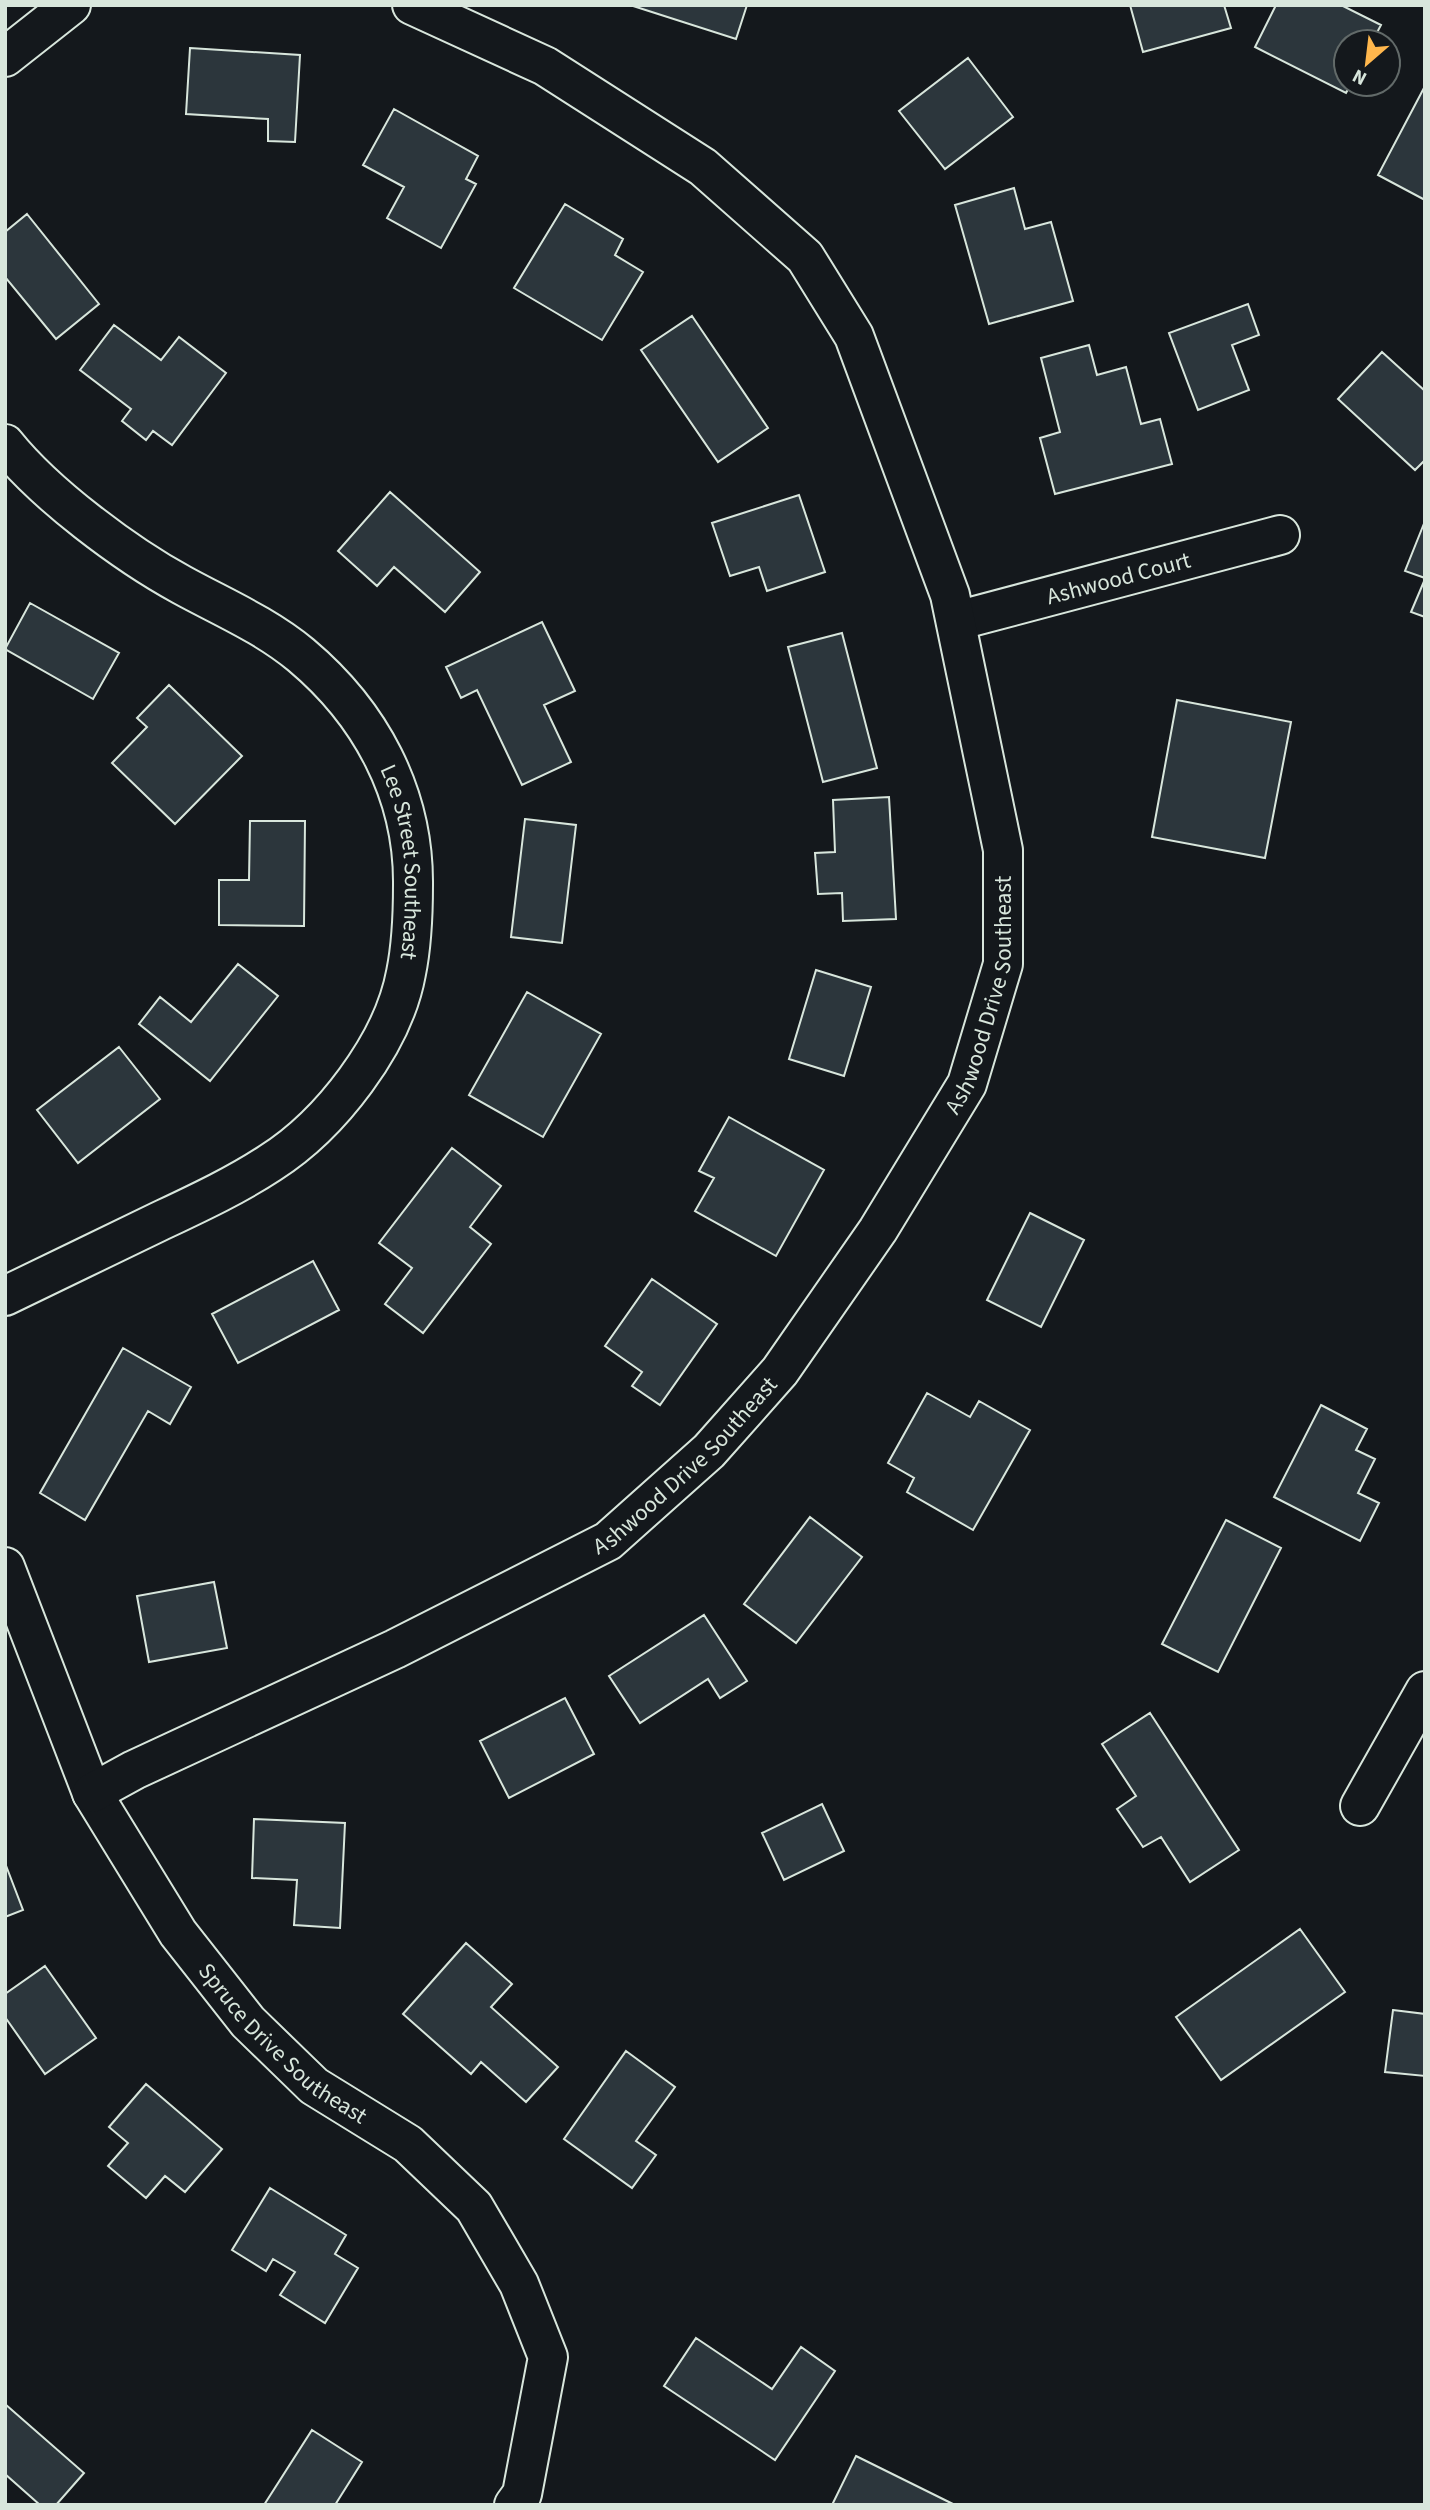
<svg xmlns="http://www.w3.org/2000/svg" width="1430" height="2510" viewBox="0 0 1430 2510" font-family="'Source Sans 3',sans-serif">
<rect width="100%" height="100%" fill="#14181c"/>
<path fill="#2c363c" stroke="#d8e6dc" stroke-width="2" d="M630,5H747L736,39Z
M1130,5H1224L1231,28L1143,52Z
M1276,5H1341L1381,25L1372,42H1346V84H1351L1346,93L1255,47Z
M190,48L300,55L295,142L268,141V119L186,114Z
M968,58L1013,117L945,169L899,111Z
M1425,86V200L1378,175Z
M394,109L478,156L466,179L476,184L441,248L387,218L404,187L363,165Z
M1014,188L1025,229L1051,222L1073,301L989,324L955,205Z
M565,204L623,239L615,255L643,272L602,340L514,288Z
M27,214L99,304L56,339L5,277V232Z
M1248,304L1259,335L1232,345L1249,390L1198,410L1169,333Z
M692,316L768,428L718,462L641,350Z
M114,325L161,360L179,337L226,373L172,445L153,431L146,440L122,421L131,409L80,370Z
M1089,345L1097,375L1126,367L1141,424L1160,419L1172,464L1055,494L1040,438L1060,432L1041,358Z
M1382,352L1425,391V460L1415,470L1338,399Z
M390,492L480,572L445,612L394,567L377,586L338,551Z
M799,495L825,572L767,591L759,567L730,576L712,523Z
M1425,521V578L1405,571Z
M1425,579V617L1411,612Z
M30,603L119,653L93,699L5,649Z
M542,622L575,691L544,705L571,762L522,785L477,690L461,698L446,667Z
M842,633L877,768L823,782L788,647Z
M169,685L242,756L175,824L112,763L147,727L137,718Z
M1177,700L1291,722L1265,858L1152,837Z
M889,797L896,919L843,921L842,893L818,894L815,853L835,852L833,800Z
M525,819L576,825L562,943L511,937Z
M250,821H305L304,926L219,925V880H249Z
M238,964L278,996L210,1081L139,1024L160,997L191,1022Z
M816,970L871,987L844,1076L789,1059Z
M527,992L601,1034L543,1137L469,1095Z
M119,1047L160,1099L78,1163L37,1110Z
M729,1117L824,1170L776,1256L695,1211L714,1178L699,1171Z
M452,1148L501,1186L470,1227L491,1244L423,1333L385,1304L412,1268L379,1243Z
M1030,1213L1084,1240L1041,1327L987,1300Z
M313,1261L339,1310L238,1363L212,1314Z
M652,1279L717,1324L660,1405L632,1386L642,1372L605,1346Z
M123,1348L191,1387L170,1424L148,1411L85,1520L40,1493Z
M927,1393L970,1417L979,1401L1030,1430L973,1530L907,1492L914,1478L888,1463Z
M1321,1405L1367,1429L1356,1450L1375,1459L1358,1493L1379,1503L1360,1541L1274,1497Z
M810,1517L862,1557L796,1643L744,1604Z
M1226,1520L1281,1548L1218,1672L1162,1644Z
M214,1582L227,1648L149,1662L137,1596Z
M704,1615L747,1681L720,1698L708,1679L640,1723L609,1676Z
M565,1698L594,1754L509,1798L480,1741Z
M1150,1713L1239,1850L1190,1882L1161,1837L1143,1847L1117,1809L1136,1796L1102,1744Z
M822,1804L844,1851L784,1880L762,1833Z
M254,1819L345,1823L340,1928L294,1925L297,1880L252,1878Z
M5,1863L23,1910L5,1917Z
M1300,1929L1345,1992L1221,2080L1176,2017Z
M466,1943L512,1984L491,2007L558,2067L526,2102L481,2062L471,2074L403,2014Z
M45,1966L96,2038L45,2074L5,2017V1994Z
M1393,2010L1425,2014V2076L1385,2072Z
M626,2051L675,2087L636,2141L656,2155L632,2188L564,2139Z
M146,2084L222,2149L185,2192L165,2176L146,2198L108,2166L128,2143L109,2127Z
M270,2188L346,2235L335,2254L358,2268L325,2323L280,2295L295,2272L273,2259L266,2271L232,2250Z
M696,2338L772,2389L801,2347L835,2371L775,2460L664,2386Z
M5,2404L84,2473L56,2505H40L5,2474Z
M312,2430L362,2462L335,2505H264Z
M856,2456L955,2505H832Z"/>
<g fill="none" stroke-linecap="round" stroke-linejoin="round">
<defs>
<g id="minor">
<path d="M5,57L71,5"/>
<path id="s1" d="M5,444C45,494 125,554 182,585C222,607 265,625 301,655C370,713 414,793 413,885C413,914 412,944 406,973C393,1044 330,1125 270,1163C235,1186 196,1204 158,1222C107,1247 56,1271 5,1296"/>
<path id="s2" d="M956,621L1280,535"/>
<path id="s3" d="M5,1567L92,1793L178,1933L248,2022L314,2086L408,2144L474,2207L519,2284L548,2357L522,2494L514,2505"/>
<path id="s4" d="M92,1793L134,1770L395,1649L608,1541L709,1451L780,1371L878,1230L967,1084L1003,964V850L950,595L854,336L805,257L703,167L545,66L412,5"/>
<path d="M1360,1806L1425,1691"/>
</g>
</defs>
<use href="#minor" stroke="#d8e6dc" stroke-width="42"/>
<use href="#minor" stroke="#14181c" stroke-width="38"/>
</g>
<g text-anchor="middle" stroke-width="5" stroke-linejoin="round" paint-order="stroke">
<g font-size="23" fill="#d8e6dc" stroke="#14181c">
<text dy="8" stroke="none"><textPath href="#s2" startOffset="168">Ashwood Court</textPath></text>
<text dy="8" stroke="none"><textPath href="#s1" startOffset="606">Lee Street Southeast</textPath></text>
<text dy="8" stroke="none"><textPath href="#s4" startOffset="1250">Ashwood Drive Southeast</textPath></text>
<text dy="8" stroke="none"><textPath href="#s4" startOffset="682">Ashwood Drive Southeast</textPath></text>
<text dy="8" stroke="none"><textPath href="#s3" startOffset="560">Spruce Drive Southeast</textPath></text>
</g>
</g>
<rect width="1430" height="2510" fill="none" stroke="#d8e6dc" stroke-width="14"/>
<g transform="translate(1367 63) rotate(208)"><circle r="33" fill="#14181c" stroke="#626a69" stroke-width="2"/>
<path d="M0-5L12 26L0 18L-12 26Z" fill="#ffb74d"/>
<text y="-10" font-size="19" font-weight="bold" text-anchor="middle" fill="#d8e6dc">N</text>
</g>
</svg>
